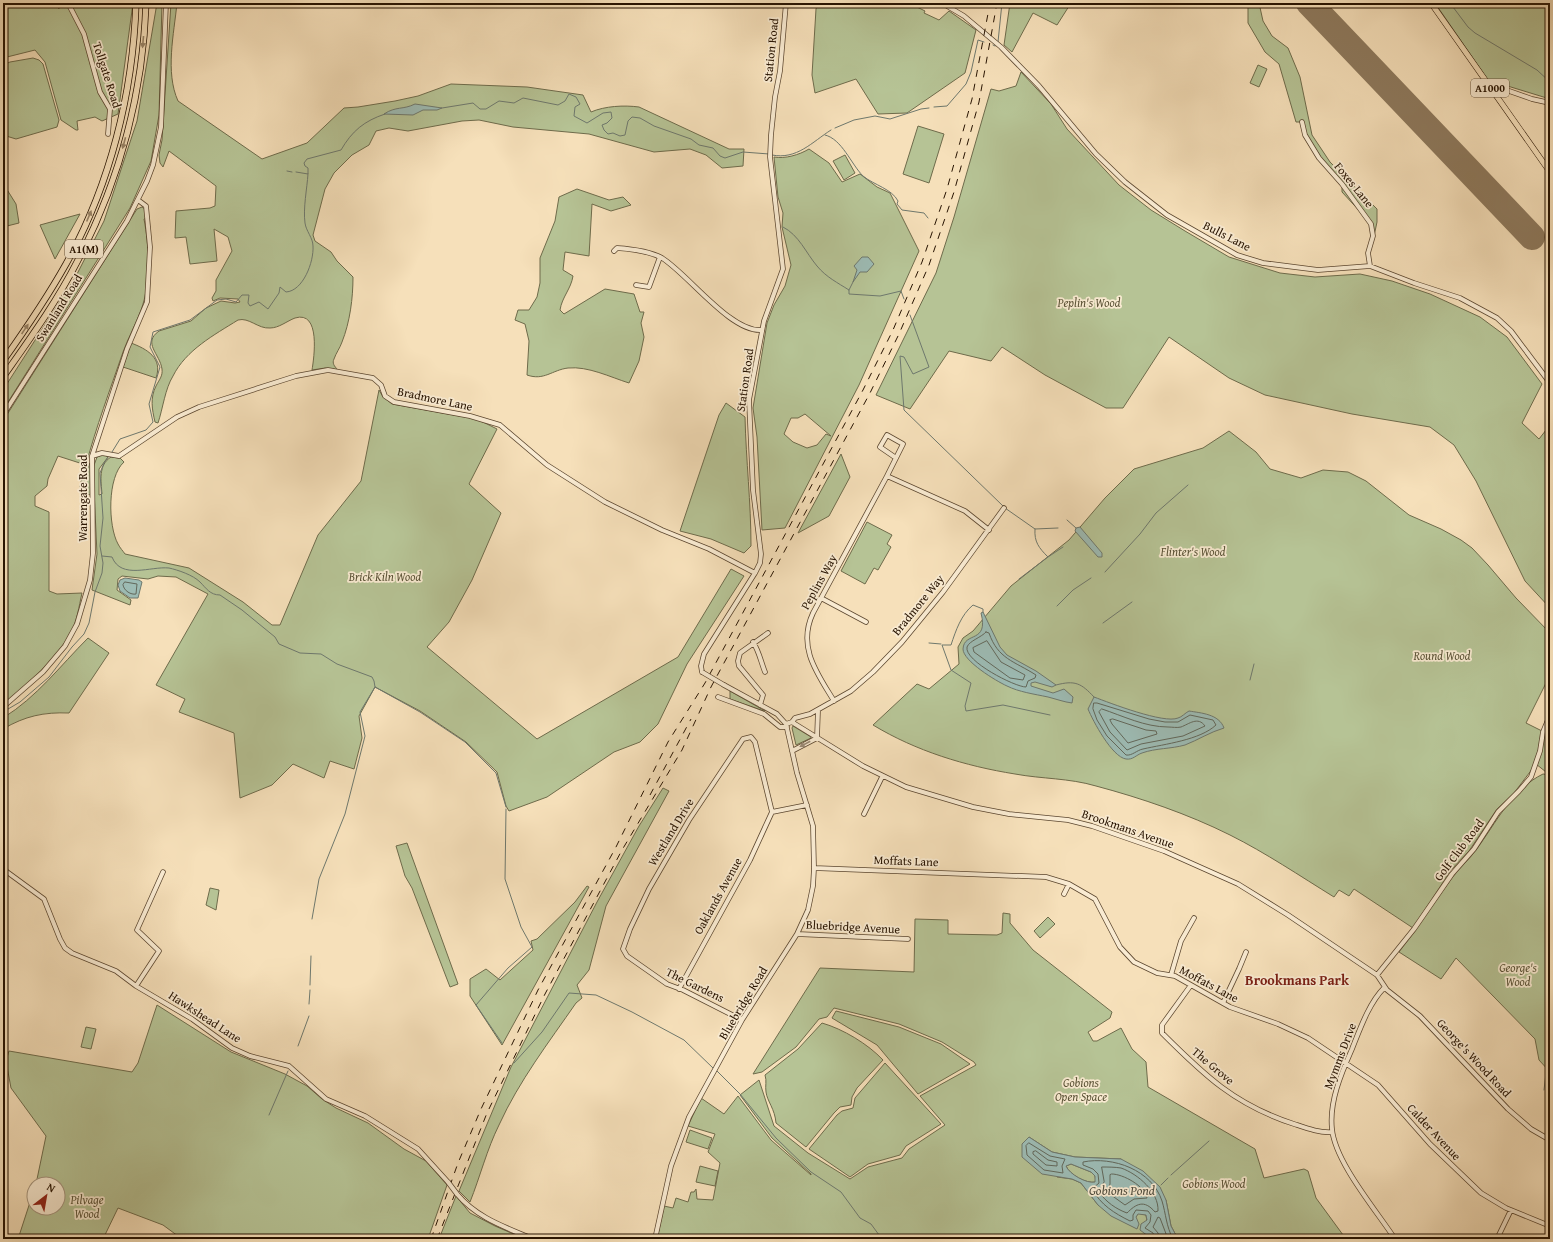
<svg xmlns="http://www.w3.org/2000/svg" width="1553" height="1242" viewBox="0 0 1553 1242" font-family="'Gentium Book Plus',serif">
<rect width="100%" height="100%" fill="#f6e0ba"/>
<filter id="stains"><feTurbulence type="fractalNoise" baseFrequency=".005" numOctaves="4"/><feColorMatrix values="0 0 0 0 .2 0 0 0 0 .09 0 0 0 0 .02 0 0 0 .5 -.17"/></filter>
<radialGradient id="worn" r=".72"><stop offset=".6" stop-color="#630" stop-opacity="0"/><stop offset="1" stop-color="#630" stop-opacity=".3"/></radialGradient>
<path fill="#b6c395" stroke="#6e6b4b" fill-rule="evenodd" d="M3,3H56L59,9L57,3H133L118,114L102,121L95,117L77,121L78,130H76L61,120L45,62L35,50L3,58Z
M157,3H162L159,115L151,161L130,208L3,410V390L75,278L104,221L137,121Z
M171,3H177C174,34 165,72 178,101L262,159L307,143L344,108L358,107L395,101L418,96L451,84L527,87L583,95L591,112C605,106 624,105 639,107L729,149H744L743,166L722,168L706,155L690,149L654,152L589,134L513,127L479,120L462,121L408,131L389,128L376,131L369,145L352,155L334,173L325,189L313,235L315,241L331,252L337,261L353,277C353,298 350,322 342,342C340,348 336,353 334,359C332,363 334,366 338,370L325,368L312,370C314,358 321,310 295,318C287,321 279,328 270,328C258,329 249,317 238,320C214,335 186,350 173,376C165,389 163,408 158,423L155,422C152,409 150,398 156,386C159,380 163,376 162,369C160,354 142,343 159,331L191,321L206,308L221,301L235,303L240,302L238,299L220,298L213,301L212,298L216,291V280L232,251L228,237L214,229L217,261L190,264L186,237L175,238L176,211L210,208L215,206L216,186L169,151L163,167L160,163L159,155L162,140Z
M818,3H919L917,7L925,11L924,13L939,20L949,11L976,30L965,73L907,113L878,114L856,79L815,93L812,75L816,9Z
M1010,3H1071L1057,25L1033,13L1012,52L1004,45Z
M1248,3H1259L1263,21L1272,36L1288,48L1300,77L1312,135L1330,162L1377,209V222L1373,241L1371,240V227L1365,217L1342,192V184C1325,165 1310,147 1302,122H1296L1279,64L1265,52L1248,23Z
M1435,3H1550V99L1488,80Z
M33,58L39,60L43,64L59,120L57,127L16,139L3,135V65L10,62Z
M1258,65L1267,69L1259,87L1250,83Z
M1021,72L1051,104L1067,129L1119,185L1151,210L1185,231L1229,257L1280,273L1315,277L1360,274L1392,281L1430,294L1480,317L1507,337L1542,384L1522,423L1539,439L1550,425V608L1525,581L1476,481L1454,445L1430,427L1352,414L1265,395L1229,378L1169,337L1123,408H1106L1045,375L1002,347L991,361L949,351L910,409L876,395L936,273L954,217L991,89L999,91L1016,86Z
M918,126L944,134L929,183L903,174Z
M809,149L829,163L842,182L860,174L877,187L890,193L919,251L859,385L785,528L762,530L757,437L753,408L767,323L774,305L785,286L791,265L782,227L783,213L778,197L774,157C785,159 799,155 809,149ZM805,414L831,436L826,434L817,445L807,448L793,442L784,434L791,418H798Z
M845,155L855,173L844,180L833,161Z
M3,177L6,188L16,204L19,223L3,227Z
M577,189L609,200L623,197L631,205L611,211L592,204L589,256L565,252L563,270L573,276C571,289 562,297 560,310L564,314L605,289L634,294L640,312H644L641,323L644,337L639,361L629,383C610,377 588,366 568,368C552,370 544,381 527,375L529,341L525,324L515,320L518,310H529L537,297L540,283V258L555,221L559,197Z
M142,207L145,209L148,218L144,219C149,245 151,284 141,310C136,324 128,338 123,352C110,390 96,427 86,465L58,456L48,479L47,486L35,496V506L49,512V591L57,594L82,593C79,606 77,622 70,634C58,656 23,690 3,704V421L137,209Z
M80,214L55,259L40,225Z
M131,343C147,349 163,358 156,378L123,367Z
M379,390L383,397L392,404L477,419L497,429L469,484L501,513L472,580L449,622L427,647L537,739L678,657L731,569L744,576L687,664L658,724L640,742L614,752L547,797L509,811L506,806L497,772L466,742L420,711L375,687L359,716L362,738L354,769L330,761L324,778L293,764L272,785L240,798L234,733L179,712L185,699L156,685L208,594L176,577L158,576L148,579L122,576L118,579L117,590L131,600L130,605L92,590L97,554L93,468L97,457L103,454L108,457L99,469V495L102,494C101,481 98,465 111,457L120,458L124,462C107,477 108,526 118,544C120,548 123,551 125,554L189,568L243,602L272,625H280L318,535L361,481Z
M726,403L745,417C746,460 751,503 751,546L744,553L711,539L680,531L719,415Z
M1229,431L1256,452L1270,469L1301,478L1323,470L1348,472L1366,481L1409,515L1441,529L1461,540L1472,548L1488,565L1516,598L1550,633V679H1548L1526,723L1550,735V772H1546L1536,764L1514,793L1497,809L1469,851L1451,870L1413,928L1354,889L1349,896L1339,890L1334,897C1300,876 1266,853 1230,835C1188,814 1141,798 1096,786C1069,778 1042,779 1015,774C965,766 916,751 873,725L917,684L929,689L959,664L958,647L963,638L973,631L1011,586L1069,540L1105,498L1134,469L1203,448Z
M841,454L850,477L829,516L798,533Z
M90,463L91,492L90,495L84,492L80,487L83,472L85,473Z
M867,522L892,535L887,544L891,547L878,570L874,568L865,584L841,571Z
M88,638L109,653L69,713C44,712 25,716 3,729V718C37,697 60,666 88,638Z
M730,691L765,711H764L730,699Z
M793,726L811,737V738L796,745L792,728Z
M1543,774L1550,775V1072L1539,1060L1535,1039L1456,958L1441,979L1399,952C1418,928 1434,902 1452,878C1459,868 1469,860 1476,850C1496,823 1512,789 1543,774Z
M663,788L669,791L606,906L589,970L577,985L582,998L576,1003C549,1042 519,1081 499,1125C487,1149 480,1177 470,1202L459,1191L511,1067L597,902L639,826Z
M407,843L458,984L450,987L412,888L405,876L396,846Z
M587,886L589,887L502,1045L470,996V979L486,969L500,980L533,950L531,941L537,939L575,902Z
M210,888L219,890L216,910L206,905Z
M1003,913L1010,914V923L1033,950L1112,1012L1110,1018L1088,1032L1093,1041H1097L1121,1028L1132,1049L1146,1062L1148,1087L1255,1149L1264,1178L1304,1169L1308,1171L1316,1198L1346,1239H1178L1171,1226L1166,1200L1121,1159L1075,1157L1052,1152L1029,1137L1057,1177L1072,1179L1081,1183L1098,1205L1136,1217L1138,1213L1146,1215L1149,1236L1152,1239H657L664,1206L673,1208L676,1198L688,1202L691,1192H694L696,1189L697,1199L713,1200L720,1163L708,1152L715,1134L688,1126L701,1098L724,1114L738,1096L771,1140L811,1175V1174L772,1138L740,1095L759,1080L774,1126L808,1153L850,1179L868,1167L902,1158L909,1149L945,1125L920,1096L976,1065L974,1062L942,1042L899,1024L834,1008L827,1017L819,1019L796,1047L762,1072L753,1074L820,968L914,972L915,919L948,920V934L997,935L1002,933Z
M1048,917L1055,924L1040,938L1034,931Z
M157,1005L231,1052L285,1074L307,1086L322,1099L336,1108L368,1123L404,1149L426,1161L447,1185L428,1239H182L163,1225L118,1208L103,1239H18L34,1190V1208H58V1184H36L46,1136L11,1088L6,1061L9,1051L132,1072L138,1063Z
M836,1011L899,1027L941,1044L970,1064L918,1094L877,1045L832,1018Z
M822,1023C843,1029 868,1044 883,1060L857,1088L852,1097L851,1105L840,1107L834,1113L806,1147L776,1123C775,1109 767,1101 766,1092C765,1086 767,1081 765,1075L798,1049Z
M86,1027L96,1029L91,1049L81,1047Z
M885,1063L941,1124L906,1146L900,1155L868,1164L850,1177L809,1149L837,1115L842,1111L853,1108L855,1098Z
M690,1130L712,1138L708,1149L686,1142Z
M1071,1164L1091,1172L1095,1176L1096,1182C1086,1184 1070,1175 1066,1166Z
M700,1166L718,1171L715,1186L696,1182Z
M456,1196L470,1213L495,1226L525,1239H439Z"/>
<path fill="#9dbcb5" stroke="#6e786d" fill-rule="evenodd" d="M415,104L442,108L437,110H423L413,115L384,114C396,106 403,110 415,104Z
M862,257H868L874,264L867,272H860L853,282L857,270L854,266Z
M1080,527L1102,553V557H1098L1075,531L1076,528Z
M125,578L139,580L142,582L138,598H130L120,591L118,585L120,580Z
M983,612L1000,647L1007,655L1036,671L1056,685L1052,687L1035,682L1031,683V686L1053,693L1064,689L1073,697L1072,703C1064,702 1056,699 1048,697C1034,694 1019,692 1007,686C996,681 963,661 963,649C964,631 989,644 981,613Z
M1094,697C1110,703 1164,724 1178,718C1182,717 1185,713 1189,711C1201,713 1219,714 1224,728C1210,732 1198,740 1185,745C1171,749 1156,748 1142,753C1136,755 1133,760 1126,759C1112,757 1093,721 1088,709Z
M1029,1137L1052,1152L1075,1157L1121,1159L1143,1171L1160,1187L1166,1200L1171,1226L1178,1239H1152L1140,1230L1141,1224L1147,1220L1146,1215L1138,1214L1136,1217L1139,1224L1137,1229L1111,1216L1098,1205L1081,1183L1072,1179L1042,1174L1022,1157V1144ZM1071,1164L1091,1172L1095,1176V1182C1087,1184 1069,1174 1066,1166Z"/>
<g fill="none" stroke-linecap="round" stroke-linejoin="round">
<path stroke="#62685b" stroke-width="1" d="M125,582L137,584L136,594C131,595 124,591 123,585Z
M986,632L989,633C998,659 1014,661 1036,675L1035,678L1028,681L1026,687C1015,687 964,661 967,647C969,641 982,637 986,632Z
M987,641L1001,662L1025,675L1023,680L1010,678L974,652L973,648Z
M1094,703H1097L1149,719L1165,722H1178L1190,715L1213,720L1216,725C1200,740 1165,744 1143,749C1137,750 1132,756 1126,755L1107,736L1097,720L1093,709Z
M1102,709C1123,716 1145,727 1168,727C1172,727 1177,728 1181,727C1189,724 1198,716 1205,726L1183,736L1141,744L1127,750L1110,732L1099,712Z
M1113,719L1146,730L1156,731L1157,734L1128,743L1112,724L1110,720Z
M1029,1143L1050,1156L1065,1159L1062,1166L1063,1173L1044,1170L1027,1155L1026,1146Z
M1036,1151L1048,1160L1057,1162V1166L1046,1165L1033,1154V1152Z
M1102,1167C1107,1167 1115,1167 1121,1168C1138,1174 1159,1192 1158,1211L1155,1212C1144,1199 1136,1204 1127,1213C1116,1209 1106,1202 1099,1192L1104,1182Z
M1112,1174C1123,1174 1145,1186 1147,1198L1134,1199L1125,1205L1107,1192L1110,1184V1175Z
M1155,1239L1153,1233L1145,1228L1150,1222L1151,1215L1148,1211L1136,1210L1133,1215V1220L1130,1221C1114,1213 1101,1205 1092,1189L1099,1183L1098,1174L1093,1169L1083,1165V1162C1113,1156 1152,1170 1162,1201C1166,1214 1166,1226 1173,1239
M1160,1239L1158,1233L1153,1227L1158,1217L1160,1218L1168,1239"/>
<path stroke="#6e786d" stroke-width="1" d="M1450,3L1468,27L1475,33L1537,70L1550,82
M998,42L1002,3
M993,45L995,46
M934,107L947,106L966,84L971,72L978,40L984,42
M442,108L473,103L480,109H486L499,101L514,103L523,98L558,105L565,101L569,94L576,97L580,104L575,107L574,116L587,123L603,113L611,112L612,118L607,123L602,125L604,130L608,134L613,133L620,136L625,135L628,121L632,117L640,118L654,126L691,139L699,145L713,148L720,156L725,158L743,152L769,154
M835,128L854,120L875,116L890,119L921,109L929,108
M825,135C842,139 851,164 863,176C874,185 892,189 898,201L897,204L902,210L924,213L928,218
M772,155C797,160 812,142 831,130
M287,171L292,172
M296,172L308,174V168L305,166L304,163L307,159L341,150C352,131 364,121 385,114
M783,227C799,235 806,253 817,266C826,277 838,283 849,290V294L880,296L901,291L904,299
M849,290L853,282
M910,315L929,367L913,374L904,357L900,356L904,410L1003,506
M112,452L120,439L146,430L153,422L149,404L160,367L150,347L153,332L190,320L217,300L226,299L236,302L242,295H249L248,303L250,306L259,302L268,309L279,293L280,287L286,292C303,291 314,262 313,246C313,238 306,231 305,223C303,208 307,189 308,174
M1005,508L1035,529L1058,528
M1067,520L1076,528
M1035,529C1034,542 1039,548 1048,557L1063,547
M102,556L112,557C121,580 151,566 169,568C178,570 193,575 200,582C206,588 210,595 220,595L242,610L275,637L279,644L300,653L321,654L337,664L372,677L374,681L375,687L420,712L465,742L496,773L506,807
M1105,572L1140,534L1156,513L1188,485
M1019,579L1048,557
M1057,606L1073,590L1091,578
M983,612V609L973,605C961,615 956,630 951,645H942L951,670L971,683L965,706L966,711L1003,705L1050,715
M1103,623L1132,602
M929,643L941,644
M1250,680L1254,664
M1056,685C1075,680 1081,683 1094,697
M3,712L20,702L49,677L72,647L84,634L89,623L95,592L102,573L103,563L100,546L103,518L100,473L104,463L109,456
M312,919L319,879L345,814L365,736L360,712L375,687
M310,985L311,956
M309,1004L310,990
M502,1043L476,1005L508,968L532,947L521,927L505,879L506,809
M298,1046L309,1016
M514,1063L542,1032L569,993L596,995L632,1012L684,1040L713,1068
M716,1070L740,1094L776,1138L811,1172L841,1192L860,1218L871,1224L882,1239
M1544,1090L1550,1039
M269,1115L288,1071
M1171,1175L1209,1141
M1161,1185L1168,1178
M1546,1239L1550,1233"/>
<path stroke="#8e7a5e" stroke-width="26" d="M1309,3L1532,237"/>
<defs>
<path id="minor" d="M68,3L84,34L100,92L110,109L108,134
M942,3L964,16L1001,47L1039,86L1096,154L1125,182L1167,215L1237,255L1263,263L1318,270L1370,266L1414,283L1460,298L1497,318L1511,331L1550,383
M1488,85L1495,86L1532,99L1550,103
M1302,122L1305,135L1319,158L1342,184L1371,224L1373,236L1368,253L1370,266
M614,251L617,248C632,249 649,251 662,258C688,274 731,333 762,330
M636,285L649,287L660,257
M3,415L127,221L147,181L153,165L161,127L166,3
M887,435L903,444L896,458L880,447Z
M92,456L102,453L119,456L177,417L199,407L296,376L328,370L373,378L381,385L385,396L394,402L470,416L500,425L547,465L605,502L662,530L709,549L755,573
M887,476L896,458
M821,598L866,622
M753,642C759,651 761,662 765,672
M702,672L701,666L704,654L755,573L760,563L761,554L753,490L749,400L764,321L783,269L770,157L771,135L775,97L780,71L786,3
M718,697L764,714L780,727H787
M834,701C817,673 797,647 813,613L887,476L965,511L989,530
M760,705L763,695L739,666L738,661L740,653L768,633
M3,707L43,672L65,646L77,624L90,580L93,553L92,456L127,349L147,302L150,247L146,206L138,200
M792,722L795,718L810,714L835,700L851,691L873,672L902,642L943,592L1004,508
M786,724L792,722L795,724L863,766L906,787L973,807L1009,814L1068,820L1092,826L1164,851L1238,884L1288,915L1377,975L1387,990L1420,1016L1508,1109L1531,1129L1550,1140
M817,738L818,710
M792,751L817,738
M772,812L807,805
M864,814L882,777
M814,868L1046,877L1069,884L1095,899L1120,947L1134,962L1157,973L1175,976L1230,1007L1278,1024L1308,1038L1378,1085L1430,1144L1481,1193L1506,1208L1550,1226
M3,869L44,899L60,939L65,948L72,953L116,971L136,986L192,1019L232,1048L250,1056L289,1066L326,1099L365,1116L418,1149L448,1182
M1064,894L1069,884
M797,934L908,939
M1171,975L1181,941L1194,918
M1377,975L1414,929L1452,874L1474,849L1498,812L1519,791L1531,777L1540,751L1543,732L1550,715
M1191,985L1162,1025V1033C1204,1075 1235,1105 1294,1124C1306,1128 1319,1133 1332,1132
M136,986L159,951L137,930L163,872
M1384,988C1369,1003 1360,1029 1352,1049C1341,1074 1329,1102 1332,1129C1335,1162 1376,1210 1395,1239
M679,989L750,860L772,812L755,742L751,737L743,739L689,820L649,889L630,929L623,949L627,956L667,984L683,990L742,1020
M1223,1003L1239,969L1246,952
M457,1194C477,1218 505,1227 533,1239
M655,1239L671,1166L689,1117L742,1020L797,934L808,910L813,886L814,868L813,826L797,773L786,724L777,714L724,685
M1497,1239L1511,1210"/>
<path id="major" d="M1431,3L1550,172"/>
<path id="highway" d="M3,361C25,330 47,298 66,264C110,185 133,94 136,3
M3,377C29,340 56,303 77,262C119,182 143,93 146,3"/>
</defs>
<use href="#minor" stroke="#5b462f" stroke-width="5.5"/>
<use href="#major" stroke="#271301" stroke-width="6"/>
<use href="#highway" stroke="#271301" stroke-width="7"/>
<use href="#minor" stroke="#f9ebd2" stroke-width="4"/>
<use href="#major" stroke="#f6e0ba" stroke-width="5"/>
<use href="#highway" stroke="#f6e0ba" stroke-width="5.5"/>
<path stroke="#271301" stroke-width="1" stroke-dasharray="7 7" stroke-linecap="butt" d="M650,795L691,719
M431,1239L458,1163L481,1109L538,990L616,847L668,742L705,683L863,390L893,330L922,262L947,189L972,99L990,3
M437,1239L487,1113L545,994L622,850L682,750L711,687L870,393L899,334L929,265L954,192L979,102L997,3"/>
<defs>
<path id="minor-bridge" d="M702,672L724,685
M448,1182L457,1194"/>
</defs>
<use href="#minor-bridge" stroke="#5b462f" stroke-width="5.5" stroke-linecap="butt"/>
<use href="#minor-bridge" stroke="#f9ebd2" stroke-width="4"/>
</g>
<defs><path id="oneway-solid" d="M-6-.8H1V-3.2L6.5 0L1 3.2V.8H-6Z"/></defs>
<g fill="#998467">
<use href="#oneway-solid" transform="translate(143 42) rotate(95)"/>
<use href="#oneway-solid" transform="translate(124 143) rotate(105)"/>
<use href="#oneway-solid" transform="translate(89 216) rotate(-67)"/>
<use href="#oneway-solid" transform="translate(25 329) rotate(-56)"/>
</g>
<use fill="#9a8a74" href="#oneway-solid" transform="translate(805 744) rotate(152)"/>
<g text-anchor="middle" stroke-width="3.5" stroke-linejoin="round" paint-order="stroke">
<g fill="#f9ebd2" stroke="#665440" stroke-width="1">
<rect x="1471" y="79" width="38" height="18" rx="3"/>
<rect x="65" y="240" width="38" height="18" rx="3"/>
</g>
<g font-size="11" font-weight="bold" fill="#271301">
<text x="1490" y="92">A1000</text>
<text x="84" y="253">A1(M)</text>
</g>
<g font-size="12" fill="#271301" stroke="#f9ebd2">
<text transform="translate(771 50) rotate(-84)" y="4">Station Road</text>
<text transform="translate(107 75) rotate(72)" y="4">Tollgate Road</text>
<text transform="translate(1354 185) rotate(51)" y="4">Foxes Lane</text>
<text transform="translate(1227 236) rotate(27)" y="4">Bulls Lane</text>
<text transform="translate(59 308) rotate(-58)" y="4">Swanland Road</text>
<text transform="translate(745 380) rotate(-82)" y="4">Station Road</text>
<text transform="translate(435 399) rotate(12)" y="4">Bradmore Lane</text>
<text transform="translate(83 498) rotate(-90)" y="4">Warrengate Road</text>
<text transform="translate(819 582) rotate(-61)" y="4">Peplins Way</text>
<text transform="translate(918 605) rotate(-51)" y="4">Bradmore Way</text>
<text transform="translate(1128 829) rotate(19)" y="4">Brookmans Avenue</text>
<text transform="translate(671 832) rotate(-59)" y="4">Westland Drive</text>
<text transform="translate(1459 850) rotate(-53)" y="4">Golf Club Road</text>
<text transform="translate(906 861) rotate(2)" y="4">Moffats Lane</text>
<text transform="translate(718 896) rotate(-61)" y="4">Oaklands Avenue</text>
<text transform="translate(853 927) rotate(3)" y="4">Bluebridge Avenue</text>
<text transform="translate(1209 984) rotate(28)" y="4">Moffats Lane</text>
<text transform="translate(695 985) rotate(26)" y="4">The Gardens</text>
<text transform="translate(743 1003) rotate(-59)" y="4">Bluebridge Road</text>
<text transform="translate(205 1017) rotate(33)" y="4">Hawkshead Lane</text>
<text transform="translate(1340 1056) rotate(-69)" y="4">Mymms Drive</text>
<text transform="translate(1474 1058) rotate(47)" y="4">George's Wood Road</text>
<text transform="translate(1213 1066) rotate(40)" y="4">The Grove</text>
<text transform="translate(1434 1132) rotate(47)" y="4">Calder Avenue</text>
</g>
<g font-size="12" font-style="italic" fill="#595135" stroke="#f9ebd2">
<text x="1089" y="307">Peplin's Wood</text>
<text x="1193" y="556">Flinter's Wood</text>
<text x="385" y="581">Brick Kiln Wood</text>
<text x="1442" y="660">Round Wood</text>
<text x="1518" y="972">George's<tspan x="1518" dy="14">Wood</tspan></text>
<text x="1081" y="1087">Gobions<tspan x="1081" dy="14">Open Space</tspan></text>
<text x="1214" y="1188">Gobions Wood</text>
<text x="87" y="1204">Pilvage<tspan x="87" dy="14">Wood</tspan></text>
</g>
<g font-size="13" font-style="italic" fill="#504e40" stroke="#f9ebd2">
<text x="1122" y="1195">Gobions Pond</text>
</g>
<g font-size="14" font-weight="bold" fill="#7a1f14" stroke="#f9ebd2">
<text x="1297" y="985">Brookmans Park</text>
</g>
</g>
<rect width="1553" height="1242" fill="none" stroke="#f6e0ba" stroke-width="16"/>
<rect x="4" y="4" width="1545" height="1234" fill="none" stroke="#271301" stroke-width="2"/>
<rect x="8" y="8" width="1537" height="1226" fill="none" stroke="#271301"/>
<g transform="translate(46 1196) rotate(31)"><circle r="19" fill="#f9ebd2" stroke="#a5957e"/>
<path d="M0-3L7 15L0 10L-7 15Z" fill="#8f2418"/>
<text y="-6" font-size="11" font-weight="bold" text-anchor="middle" fill="#271301">N</text>
</g>
<rect width="100%" height="100%" filter="url(#stains)"/>
<rect width="100%" height="100%" fill="url(#worn)"/>
</svg>
